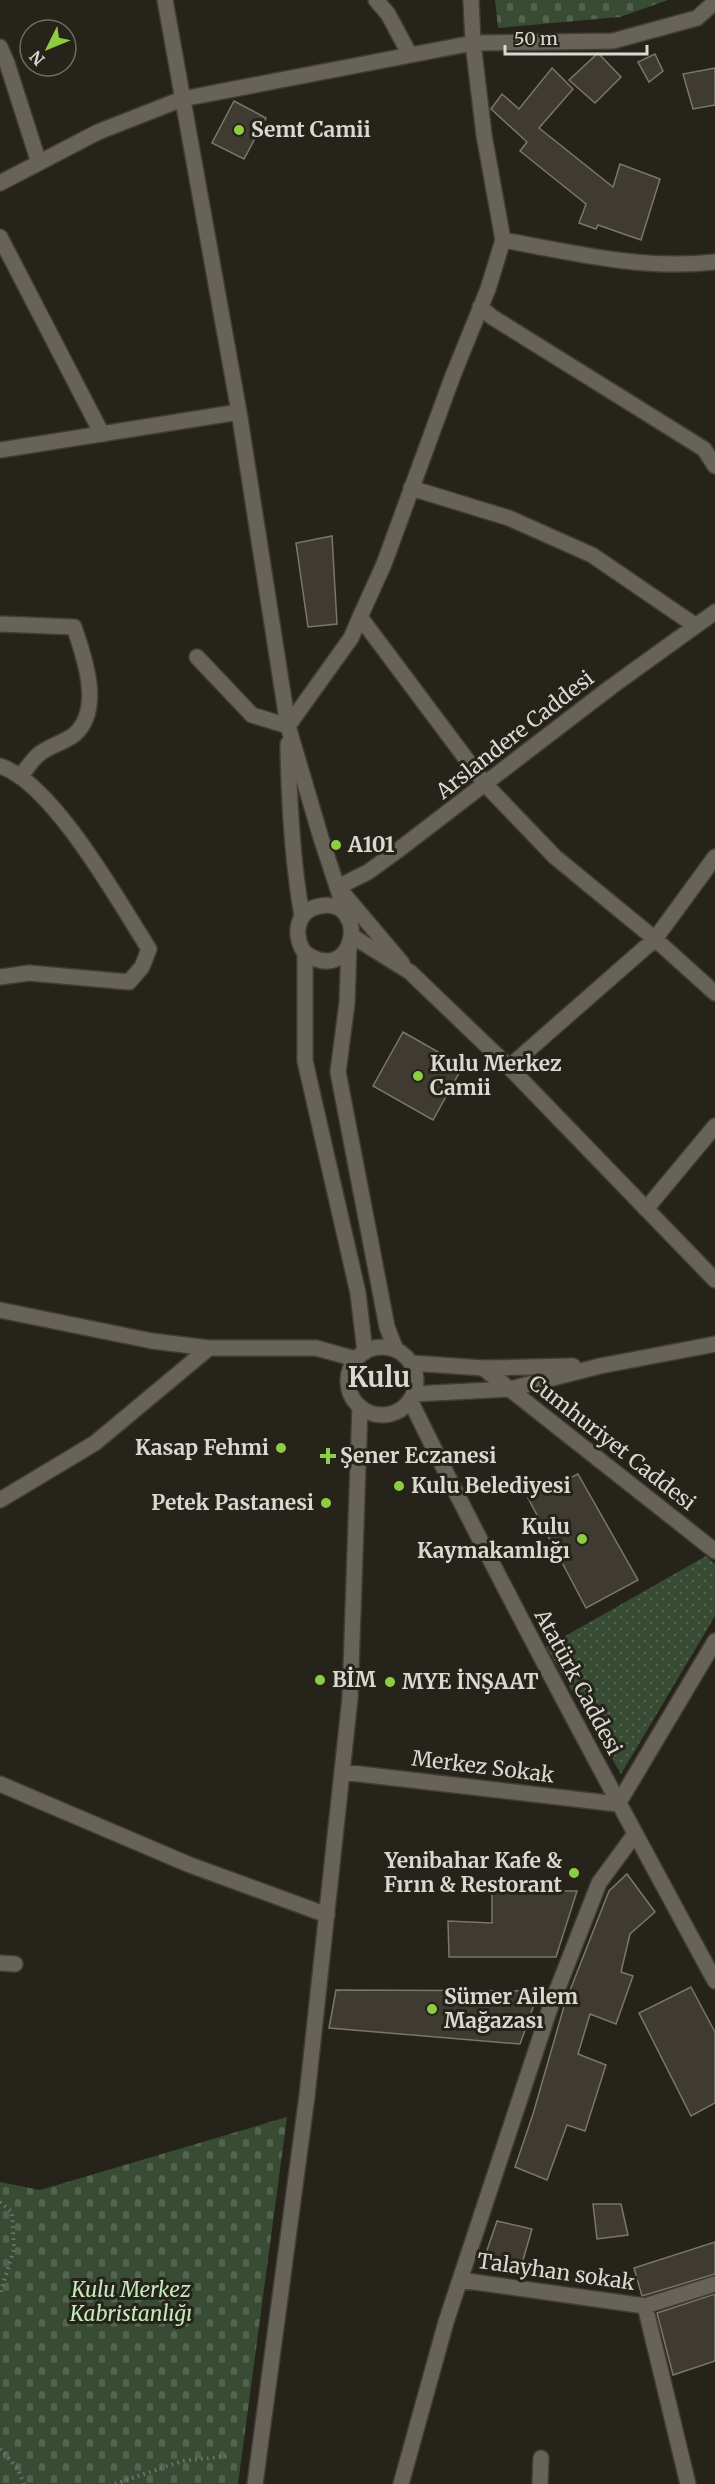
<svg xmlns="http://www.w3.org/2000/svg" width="715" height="2484" viewBox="0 0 715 2484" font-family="Merriweather,serif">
<defs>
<pattern id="grass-dots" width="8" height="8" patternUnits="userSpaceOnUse" patternTransform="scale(1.5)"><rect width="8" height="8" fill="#384b33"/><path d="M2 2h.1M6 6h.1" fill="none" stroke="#546450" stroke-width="1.8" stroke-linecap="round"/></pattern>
<pattern id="cemetery-stones" width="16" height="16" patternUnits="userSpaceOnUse" patternTransform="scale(1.5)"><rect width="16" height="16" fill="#384b33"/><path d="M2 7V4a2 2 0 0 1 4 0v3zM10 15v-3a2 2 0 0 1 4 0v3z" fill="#546450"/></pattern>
</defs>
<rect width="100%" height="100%" fill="#26231a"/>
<path fill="url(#grass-dots)" d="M706,1556L715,1564V1616L621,1774L546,1647Z"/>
<path fill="url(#cemetery-stones)" d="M495,0H668L620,17L498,28Z
M287,2117L238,2484H0V2182L40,2190Z"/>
<path fill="#3f3b32" stroke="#7a766b" stroke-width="1.5" d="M598,53L621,77L595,103L569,80Z
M655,54L663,71L649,82L638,62Z
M552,68L573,89L539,128L613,187L620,164L660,179L641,240L598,225L596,229L579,223L586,204L520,151L527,142L491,109L502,94L519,109Z
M715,68V105L693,109L683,74Z
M234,101L266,118L244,159L212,143Z
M332,536L337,624L308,627L296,543Z
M403,1032L463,1066L433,1120L373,1086Z
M578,1474L638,1580L586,1608L528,1498Z
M627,1874L655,1912L630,1934L621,1972L633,1976L616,2024L590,2014L578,2054L606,2065L585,2131L567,2125L547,2180L515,2167L533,2114L565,2003L609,1891Z
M492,1886L534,1891H577L556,1957H449L448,1921L492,1923Z
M691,1987L715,2032V2103L691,2116L639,2013Z
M336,1990L539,1991L520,2044L329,2028Z
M593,2204H621L628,2235L597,2239Z
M497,2221L532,2229L521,2267L485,2256Z
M715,2242V2274L642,2296L634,2268Z
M715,2294V2361L673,2375L657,2313Z"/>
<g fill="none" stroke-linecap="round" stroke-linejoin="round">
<defs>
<path id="minor" d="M376,0L388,14L410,55
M0,47L7,63L39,163
M0,183L98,132L182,99L473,43L613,41L697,18L715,2
M0,237L102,434
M503,240C573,253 643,270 715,262
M480,307L492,317L704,449L715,466
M411,488L509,518L592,555L696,626
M360,617L485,784L555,857L655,939L715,993
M0,624L74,627C84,656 103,709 75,734C64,743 48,746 38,755C31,761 26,770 20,777
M197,657L252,715L288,726L351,638L360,617L384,564L452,378L488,289L503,240L484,135L473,43L471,0
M0,766C53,783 119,902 149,949L142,967L129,982L29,973L0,977
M338,887L368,872L397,851L611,687L715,612
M509,1067L655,939L715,857
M646,1209L715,1126
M483,1368L715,1551
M342,1772L618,1804L715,1641
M0,1784L190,1865L327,1915
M0,1963L15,1964
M460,2280L645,2306L715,2284
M645,2306L688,2484
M255,2484L307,2096L350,1698L360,1407
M401,2484L446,2322L550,2008L599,1883L635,1834
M540,2484L541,2458"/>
<path id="tertiary" d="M165,0L239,412L288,726L321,838L347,917
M0,450L239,412
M288,744C289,802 292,859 302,916
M342,892L402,963
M352,936L410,972L509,1067L715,1280
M349,946L347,1003L338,1072L387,1327L396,1350
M305,953C356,988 370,897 320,906C295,910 293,937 305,953V1061L358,1293L365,1352
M0,1310L152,1341L209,1348H316L356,1359
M348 1381a34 34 0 1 1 68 0a34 34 0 1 1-68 0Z
M411,1363L483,1368L573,1366
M414,1394L510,1389L600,1366L715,1344
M410,1400C506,1596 611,1789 715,1981
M0,1500L95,1443L209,1348"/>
</defs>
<use href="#minor" stroke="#403d36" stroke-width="18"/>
<use href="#tertiary" stroke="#403d36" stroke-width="18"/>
<path stroke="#77756d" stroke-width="4" stroke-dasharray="1.5 4.5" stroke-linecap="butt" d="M0,2202L12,2212L14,2249L0,2294
M0,2449L18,2469L24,2484
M115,2484L182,2461L228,2456"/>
<use href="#minor" stroke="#676359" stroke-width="15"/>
<use href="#tertiary" stroke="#676359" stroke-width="15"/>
</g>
<g fill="#8ecd43" stroke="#26231a" stroke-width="2">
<circle cx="239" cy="130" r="6"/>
<circle cx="336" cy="845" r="6"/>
<circle cx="418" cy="1076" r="6"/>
<circle cx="281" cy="1448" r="6"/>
<path d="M325 1447h6v6h6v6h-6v6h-6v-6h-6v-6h6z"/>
<circle cx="399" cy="1486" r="6"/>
<circle cx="326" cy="1503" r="6"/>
<circle cx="582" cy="1539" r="6"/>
<circle cx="320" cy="1680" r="6"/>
<circle cx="390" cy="1682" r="6"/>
<circle cx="574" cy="1873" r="6"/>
<circle cx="432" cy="2009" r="6"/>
</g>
<g text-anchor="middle" stroke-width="6" stroke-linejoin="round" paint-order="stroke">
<g font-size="21" font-weight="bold" fill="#dad8d2" stroke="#26231a" text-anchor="start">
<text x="251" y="137">Semt Camii</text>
<text x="348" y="852">A101</text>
<text x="430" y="1071">Kulu Merkez<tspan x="430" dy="24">Camii</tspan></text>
<text x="269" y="1455" text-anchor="end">Kasap Fehmi</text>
<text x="340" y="1463">Şener Eczanesi</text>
<text x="411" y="1493">Kulu Belediyesi</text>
<text x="314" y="1510" text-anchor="end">Petek Pastanesi</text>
<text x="570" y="1534" text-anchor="end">Kulu<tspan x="570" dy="24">Kaymakamlığı</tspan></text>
<text x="332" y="1687">BİM</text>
<text x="402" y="1689">MYE İNŞAAT</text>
<text x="562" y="1868" text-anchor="end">Yenibahar Kafe &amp;<tspan x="562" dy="24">Fırın &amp; Restorant</tspan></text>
<text x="444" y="2004">Sümer Ailem<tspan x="444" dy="24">Mağazası</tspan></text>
</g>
<g font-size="21" fill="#dad8d2" stroke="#26231a">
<text transform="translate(515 735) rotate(-38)" y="7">Arslandere Caddesi</text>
<text transform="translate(612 1443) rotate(38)" y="7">Cumhuriyet Caddesi</text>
<text transform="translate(578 1682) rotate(62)" y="7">Atatürk Caddesi</text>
<text transform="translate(483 1767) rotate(7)" y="7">Merkez Sokak</text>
<text transform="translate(556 2272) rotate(8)" y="7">Talayhan sokak</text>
</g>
<g font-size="21" font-style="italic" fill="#c4eab8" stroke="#26231a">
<text x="131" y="2297">Kulu Merkez<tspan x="131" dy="24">Kabristanlığı</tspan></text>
</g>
<g font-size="27" font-weight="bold" fill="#dad8d2" stroke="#26231a">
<text x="379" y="1387">Kulu</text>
</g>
</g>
<g transform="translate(48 48) rotate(227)"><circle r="28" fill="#26231a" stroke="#6e6b64" stroke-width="1.5"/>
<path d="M0-4.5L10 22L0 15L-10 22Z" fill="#8ecd43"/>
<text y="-9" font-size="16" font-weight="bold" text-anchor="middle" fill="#dad8d2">N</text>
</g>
<path d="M505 45v9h142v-9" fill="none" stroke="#dad8d2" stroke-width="3"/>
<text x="514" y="45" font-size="18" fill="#dad8d2" stroke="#26231a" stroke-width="4.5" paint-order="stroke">50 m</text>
</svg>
